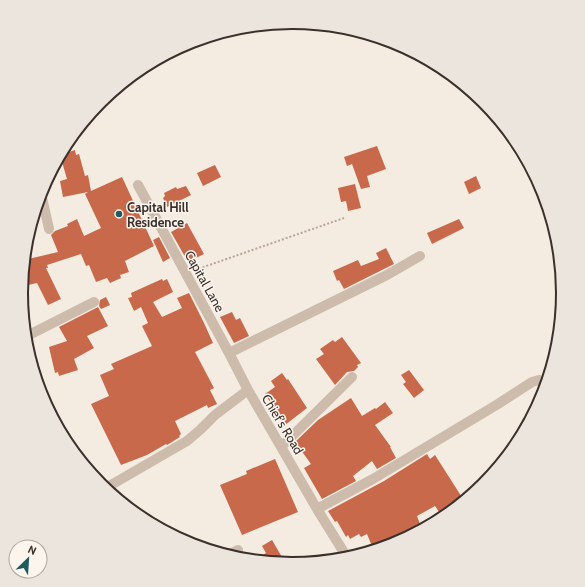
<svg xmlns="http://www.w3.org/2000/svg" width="585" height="587" viewBox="0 0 585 587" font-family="Cabin,sans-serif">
<rect width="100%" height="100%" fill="#f4ebe1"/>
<path fill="#c8694b" d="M377,146L386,169L367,176L370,187L361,189L352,164L347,166L344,157Z
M75,150L76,155L79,154L85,176L88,175L91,191L122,177L154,246L125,261L129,272L120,275L121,278L110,283L107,278L96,282L89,265L86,266L81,254L47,265L48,268H46L61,299L48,305L37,283L28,285L23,270L24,260L58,252L51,235L55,231L68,226L67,224L77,219L84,236L101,228L85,194L88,192L63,197L60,181L67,179L60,155Z
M215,165L221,177L203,186L197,173Z
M476,176L481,188L469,194L464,182Z
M355,184L361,208L348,211L346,201L341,202L338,188Z
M186,186L191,195L167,207L163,198L165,196L164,193L176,187L177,189Z
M459,219L464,228L432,244L427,233Z
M187,223L204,254L188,262L171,232Z
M159,237L170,258L163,262L153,240Z
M386,248L394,264L344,289L339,280L337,281L333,271L358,260L361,266L379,259L376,253Z
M162,279L163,281L167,279L173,292L153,302L162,317L182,308L177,298L189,293L204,323L213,343L195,352L214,388L210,390L217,404L208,408L207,405L175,421L181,434L179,436L180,437L167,445L166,444L147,455L121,465L91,404L109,396L100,375L114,369L111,364L152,346L142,326L148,323L141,307L134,311L128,298L132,297L131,293Z
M106,297L110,305L101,309L99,306L100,300Z
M98,307L108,326L87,336L94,348L74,359L78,370L59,376L58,372L55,373L49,347L67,341L59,327Z
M232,312L236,320L240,318L249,336L234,343L220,317Z
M342,337L361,363L357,365L358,367L354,371L347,372L335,385L316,359L324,354L320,349L333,340L335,342Z
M409,370L424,390L414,398L403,384L406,382L401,375Z
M282,373L287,380L288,379L307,408L285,425L265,394L275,387L271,381Z
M351,398L362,416L375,408L376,409L385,402L393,413L375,425L391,447H390L396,458L377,469L372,461L353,476L356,481L322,499L304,468L311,464L295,442L318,420Z
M427,454L430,459L435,455L465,502L444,519L435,506L417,516L420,524L416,525L419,532L396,544L374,551L367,534L361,537L359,534L350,539L348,535L346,537L337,521L335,522L328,511L384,481Z
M275,459L298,512L242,535L220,485L247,474L246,471Z
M272,540L286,564L267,562L263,555L266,553L262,546Z"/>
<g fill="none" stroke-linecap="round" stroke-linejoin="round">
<path stroke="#b9a596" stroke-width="2" stroke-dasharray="2 2" stroke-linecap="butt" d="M195,270L344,218"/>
<path stroke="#cdbbac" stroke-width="10" d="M138,185L229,353L248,390
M41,193L49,229
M25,337L94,302
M229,353L387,275L420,256
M281,447L352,377
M104,489L187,441L200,430L215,415L248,390L317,509L348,559
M317,509L373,479L498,404L532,382L539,380L548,383
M226,556L238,550"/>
</g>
<circle fill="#1f5a5e" stroke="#fbf5ee" stroke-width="1.5" cx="119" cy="214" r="4"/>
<g text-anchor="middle" stroke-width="3" stroke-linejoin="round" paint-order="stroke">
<g font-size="13" font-weight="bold" fill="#3b302b" stroke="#fbf5ee" text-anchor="start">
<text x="127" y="212">Capital Hill<tspan x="127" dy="15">Residence</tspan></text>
</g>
<g font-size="13" fill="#3b302b" stroke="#fbf5ee">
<text transform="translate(205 281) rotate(61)" y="5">Capital Lane</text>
<text transform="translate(283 424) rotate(59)" y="5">Chief's Road</text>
</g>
</g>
<path d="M0 0H585V587H0ZM28 293a264 264 0 1 1 528 0a264 264 0 1 1-528 0Z" fill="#ece5de" fill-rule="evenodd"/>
<path fill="none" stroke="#3b302b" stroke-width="2" d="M28 293a264 264 0 1 1 528 0a264 264 0 1 1-528 0Z"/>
<g transform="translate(28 559) rotate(25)"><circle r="19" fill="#fbf5ee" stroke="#aea6a0"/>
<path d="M0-3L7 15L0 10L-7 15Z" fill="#1f5a5e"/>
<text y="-6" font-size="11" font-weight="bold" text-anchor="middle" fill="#3b302b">N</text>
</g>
</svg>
